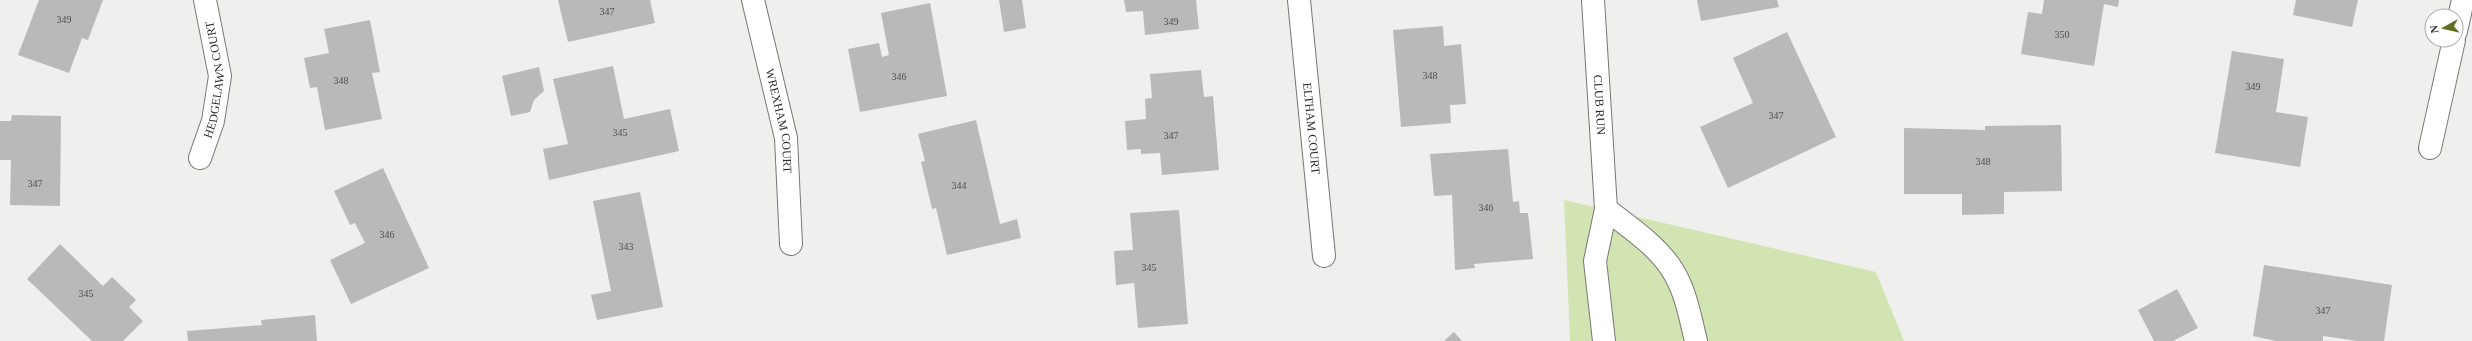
<svg xmlns="http://www.w3.org/2000/svg" width="2472" height="341" viewBox="0 0 2472 341" font-family="Georgia,serif">
<rect width="100%" height="100%" fill="#eff0ed"/>
<path fill="#d3e4b3" d="M1564,200L1876,272L1904,341H1570Z"/>
<path fill="#b9bab7" d="M39,0H103L88,40L82,38L69,73L18,55Z
M558,0H650L655,23L568,42Z
M999,0H1022L1026,28L1004,32Z
M1124,0H1196L1199,29L1145,35L1143,11L1126,12Z
M1697,0H1777L1779,7L1701,21Z
M2044,0H2119L2118,7L2104,4L2094,66L2021,54L2028,12L2042,14Z
M2296,0H2358L2352,27L2293,15Z
M930,3L947,96L860,112L848,49L879,43L882,57L889,55L881,13Z
M370,20L380,72L372,73L382,119L325,130L317,87L310,88L304,58L329,53L324,29Z
M1443,26L1444,46L1461,44L1466,104L1450,105L1451,123L1401,127L1393,30Z
M1787,32L1836,137L1728,188L1700,127L1753,103L1733,58Z
M2232,51L2284,59L2276,112L2308,117L2300,167L2215,153Z
M613,66L624,119L670,109L679,151L549,180L543,149L568,144L553,79Z
M539,67L544,91L534,100L530,112L511,116L502,76Z
M1201,70L1204,97L1213,96L1219,170L1162,175L1160,153L1141,154V149L1127,150L1125,121L1146,119L1145,99L1152,98L1150,74Z
M12,115L61,116L60,206L10,205L11,160H0V121H11Z
M976,120L1000,224L1017,219L1021,238L947,255L936,208L932,209L921,162L925,161L918,134Z
M2061,125L2062,191L2004,192V214L1962,215V194H1904V128L1985,130V126Z
M1508,149L1513,202L1519,201L1520,213H1528L1533,259L1474,264L1475,268L1455,270L1452,195L1434,196L1430,154Z
M383,168L429,268L351,304L330,260L365,243L355,223L350,225L334,191Z
M640,192L663,307L597,320L591,295L611,291L593,201Z
M1179,210L1188,324L1138,328L1134,283L1116,285L1114,251L1133,250L1130,213Z
M60,244L103,286L112,277L136,300L129,307L143,321L123,341H92L27,279Z
M2264,265L2392,285L2384,341H2357L2323,336V341H2276L2253,336Z
M2177,289L2198,328L2173,341H2154L2138,310Z
M315,315L317,341H188L187,331L262,325L261,320Z
M1454,332L1462,341H1444Z"/>
<g fill="none" stroke-linecap="round" stroke-linejoin="round">
<defs>
<g id="minor">
<path id="s1" d="M753,0L786,138L791,244"/>
<path id="s2" d="M1299,0L1324,256"/>
<path id="s3" d="M1593,0L1606,209L1595,261L1604,341"/>
<path d="M2456,31L2463,0"/>
<path d="M2430,148L2454,40"/>
<path id="s4" d="M200,158L213,121L220,76L205,0"/>
<path d="M1606,209C1629,227 1658,246 1673,271C1686,292 1690,317 1696,341"/>
</g>
</defs>
<use href="#minor" stroke="#767774" stroke-width="24"/>
<use href="#minor" stroke="#fff" stroke-width="22"/>
</g>
<g text-anchor="middle" stroke-width="3" stroke-linejoin="round" paint-order="stroke">
<g font-size="10" fill="#4f504f">
<text x="607" y="15">347</text>
<text x="64" y="23">349</text>
<text x="1171" y="25">349</text>
<text x="2062" y="38">350</text>
<text x="1430" y="79">348</text>
<text x="899" y="80">346</text>
<text x="341" y="84">348</text>
<text x="2253" y="90">349</text>
<text x="1776" y="119">347</text>
<text x="620" y="136">345</text>
<text x="1171" y="139">347</text>
<text x="1983" y="165">348</text>
<text x="35" y="187">347</text>
<text x="959" y="189">344</text>
<text x="1486" y="211">346</text>
<text x="387" y="238">346</text>
<text x="626" y="250">343</text>
<text x="1149" y="271">345</text>
<text x="86" y="297">345</text>
<text x="2323" y="314">347</text>
</g>
<g font-size="12" fill="#2c2d2c" stroke="#fff">
<text dy="4" stroke="none"><textPath href="#s4" startOffset="81">HEDGELAWN COURT</textPath></text>
<text dy="4" stroke="none"><textPath href="#s3" startOffset="105">CLUB RUN</textPath></text>
<text dy="4" stroke="none"><textPath href="#s1" startOffset="124">WREXHAM COURT</textPath></text>
<text dy="4" stroke="none"><textPath href="#s2" startOffset="129">ELTHAM COURT</textPath></text>
</g>
</g>
<g transform="translate(2444 28) rotate(262)"><circle r="19" fill="#ffffff" stroke="#ababab"/>
<path d="M0-3L7 15L0 10L-7 15Z" fill="#5b7020"/>
<text y="-6" font-size="11" font-weight="bold" text-anchor="middle" fill="#2c2d2c">N</text>
</g>
</svg>
